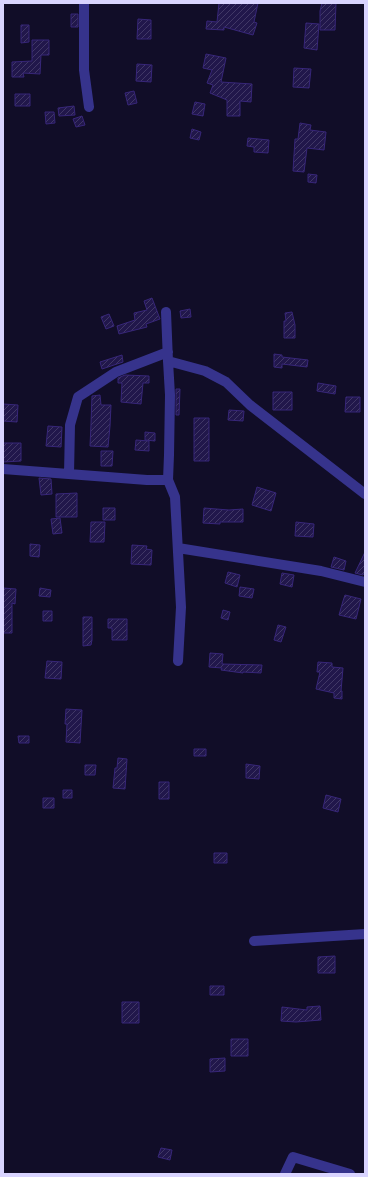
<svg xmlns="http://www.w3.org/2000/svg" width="368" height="1177" viewBox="0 0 368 1177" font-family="'Varela Round',sans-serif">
<defs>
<pattern id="building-hatch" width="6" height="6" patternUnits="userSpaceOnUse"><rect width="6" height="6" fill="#21174b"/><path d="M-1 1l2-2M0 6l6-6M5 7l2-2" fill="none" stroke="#413866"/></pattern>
</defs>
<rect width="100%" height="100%" fill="#110d28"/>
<path fill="url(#building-hatch)" stroke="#372679" d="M219,3H258L254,22L257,23L253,35L224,27V30L206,29L207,21L217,22Z
M322,3H336L335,30H320V11Z
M71,14H78V27H71Z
M138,19L151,20V39H137Z
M306,23L319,24L317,50L304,48Z
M21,25H29V42L21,43Z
M32,40H49V55H41L40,74L23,73L24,77H12V62L32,61Z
M206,54L226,58L221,82L252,84L251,102L240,101V116H227V100L210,93L213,85L207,83L212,70L203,68Z
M137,64L152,65L151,82L136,81Z
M294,68L311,69L309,88L293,87Z
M134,91L137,103L128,105L125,93Z
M15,94H30V106H15Z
M195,102L205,104L203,116L192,114Z
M74,106L75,115L59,116L58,108Z
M45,112H54L55,123L46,124Z
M82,116L85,125L76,127L73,119Z
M300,123L311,125L310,130L326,132L324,150L307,148L304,172L293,171L295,139H298Z
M192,129L201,132L199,140L190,138Z
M248,138L269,140L268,153L254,152V147L247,146Z
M308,174L317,175L316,183L308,182Z
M152,298L160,319L146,324L147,327L119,334L117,326L135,320L134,313L147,310L144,301Z
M190,309L191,317L181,318L180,311Z
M292,312L295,325V338H284V321H286L285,313Z
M109,314L114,326L106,329L101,317Z
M274,354L282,355V357L308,360L307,367L282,364V368L274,367Z
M122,355L123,362L102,369L100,362Z
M125,375L149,376V383H143L141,404L121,402L122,383H118V378Z
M318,383L336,386L335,394L317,391Z
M176,389H180L179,415H176Z
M273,392H292V410H273Z
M100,395L101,405H111L110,426L108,447L90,446L91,424L92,396Z
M346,397H360V412H345Z
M3,404L18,405L17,422L3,421Z
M229,410L244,411L243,421L228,420Z
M194,418H209V461H194Z
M48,426L62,427L61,447L46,446Z
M145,432L155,433V441L145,440Z
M136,440L149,441V451L135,450Z
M3,443H21V461L3,462Z
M101,451H113L112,466H101Z
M39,478L51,479L52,494L41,495Z
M257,487L276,493L271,511L252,505Z
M77,493V517H56V494Z
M103,508H115V520H103Z
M204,508L229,510L243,509V522H220V524L203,523Z
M60,518L62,533L53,534L51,519Z
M91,522H105L104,542H90Z
M296,522L314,524L313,537L295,536Z
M30,544L40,545L39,557L30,556Z
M132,545L147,546L146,549L152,550L151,565L131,564Z
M365,552V572L363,575L355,573Z
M334,557L346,561L344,570L331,567Z
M228,572L240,575L237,587L225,583Z
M282,573L294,575L292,587L280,584Z
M240,587L254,589L252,598L239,596Z
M3,588L16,589L15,604L12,603V633H3Z
M40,588L51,590L50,597L39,596Z
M345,595L361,599L356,619L339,615L343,601Z
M223,610L230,612L228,620L221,618Z
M43,611H52V621H43Z
M83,617H92V640L91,645L83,646Z
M108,619H127V640H112V628H108Z
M278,625L286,627L281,642L274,640Z
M210,653L223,654L222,664L262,665L261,673L243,672V673L221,670L222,668L209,667Z
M47,661L62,662L61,679L45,678Z
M318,662L332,663V667L343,668L341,691H342V699L334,698V693L316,689L320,672H317Z
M66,709L82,710L80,743L66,742L67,724H65Z
M18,736H29V743H19Z
M194,749H206V756H194Z
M118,758L127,759L125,789L113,788L115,768H117Z
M246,764L260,766L259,779L246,778Z
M85,765H96L95,775H85Z
M159,782H169V799H159Z
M63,790H72V798H63Z
M326,795L341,799L338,812L323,808Z
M43,798H54V808H43Z
M214,853H227V863H214Z
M335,956V973H318V957Z
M210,986H224V995H210Z
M122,1002H139V1023H122Z
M320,1006L321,1020L296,1022L281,1021L282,1007L307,1010V1007Z
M231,1039H248V1056H231Z
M225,1058V1071L210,1072V1059Z
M161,1148L172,1150L170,1160L158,1157Z"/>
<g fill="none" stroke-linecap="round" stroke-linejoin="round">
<path stroke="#36338c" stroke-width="10" d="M84,3V70L89,107
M166,312L168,361L205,371L226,382L250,405L365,494
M168,361L170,395L169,455L168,480L175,497L181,607L178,661
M3,469L147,480H168
M69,474L70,425L78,397L116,372L168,352
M178,548L321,571L365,582
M254,941L365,934
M285,1174L293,1157L350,1174"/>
</g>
<rect width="368" height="1177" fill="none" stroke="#d9d4ff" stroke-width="8"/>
</svg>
